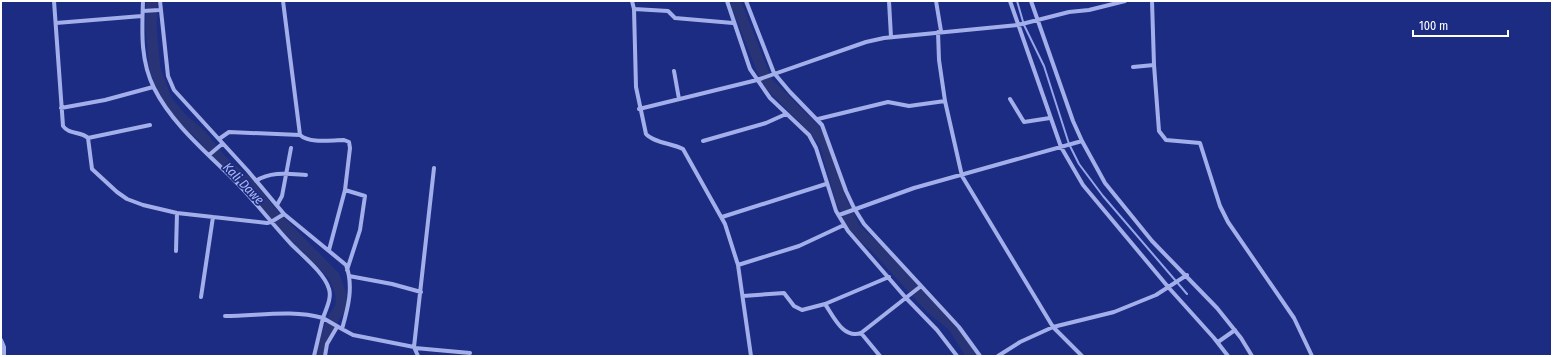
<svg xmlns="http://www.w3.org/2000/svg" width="1553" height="357" viewBox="0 0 1553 357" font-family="'Fira Sans Condensed',sans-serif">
<rect width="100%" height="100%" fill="#1d2c83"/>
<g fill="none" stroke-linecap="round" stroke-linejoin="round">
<path stroke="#96a5ec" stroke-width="2" d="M1017,1L1024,25L1044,66L1069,144L1079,164L1103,196L1187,294"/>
<path stroke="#293476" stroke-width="11" d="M152,1L151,28L155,69L167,101L182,119L201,135L221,160L249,184L270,211L334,276L341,294V307L334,317L327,334L319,356
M735,1L767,82L814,129L825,144L841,200L855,229L877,249L931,308L953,326L972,356"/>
<path stroke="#a3afea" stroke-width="4" d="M54,1L63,126C69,135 81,131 88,138L92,169L117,192L127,199L143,205L177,213L267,223L271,222L284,214
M143,1C142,30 140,60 154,88C173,126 210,155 240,186C258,205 274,226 292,245C303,256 325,274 329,289C332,298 326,309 323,318C292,309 258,316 225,316
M160,1L168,76L174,90L248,171L284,214L346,265C354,286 348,308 342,329L353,335L414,347L418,356
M283,1L300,135C310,144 331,140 344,140L349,142L350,148L345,190L365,196L360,230L347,270
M632,1L634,9L636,87L646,134C654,143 672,143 683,149L725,224L738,265L751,356
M727,1L750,69L770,98L809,135L816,148L836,211L848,231L906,298L937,330L957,356
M746,1L774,73L790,92L822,125L846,191L854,208L864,224L959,327L980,356
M889,1L891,37
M936,1L941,31
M1010,1L1061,147L1083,185L1169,288L1214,338L1228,356
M1031,1L1073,121L1082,141L1105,183L1152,241L1217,308L1241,338L1252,356
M634,9L668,11L675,18L733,23
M143,11L159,10
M56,23L142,16
M938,32L939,60L945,101L962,176L1053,327L1082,356
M1154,65L1159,131L1166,140L1200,143L1220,206L1228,222L1294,318L1312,356
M1133,67L1154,65L1152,1
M674,71L679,99
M1010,99L1024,122L1050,118
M61,108L105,100L153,87
M639,109L757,80L866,42L884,38L1018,25L1069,12L1089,10L1125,1
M818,119L888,102L909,106L945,101
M88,138L150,125
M219,139L229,132L300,135
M703,141L766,123L786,114
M209,155L222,144
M256,181C271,171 289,174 306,175
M277,205L282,196L291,148
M839,215L914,188L1082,141
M722,217L826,184
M329,250L345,190
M176,251L177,213
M738,265L799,246L844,225
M349,276L392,284L421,292
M743,296L784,293L794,306L802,310L825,304C834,317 843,339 861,333L921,286
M201,297L213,217
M825,304L889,277
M861,333L880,356
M1,340L4,347V356
M1218,342L1235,330
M414,347L434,168
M415,348L470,353
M314,356L323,318L342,329
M325,356L327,344L337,327
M998,356L1020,342L1053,327L1114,312L1156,295L1187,275"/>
</g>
<g text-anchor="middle" stroke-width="3.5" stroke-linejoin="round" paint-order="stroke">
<g font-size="13" font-style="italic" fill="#afbaf1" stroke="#1d2c83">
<text transform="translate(244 183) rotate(46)" y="5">Kali Dawe</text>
</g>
</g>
<rect width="1553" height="357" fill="none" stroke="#ffffff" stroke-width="4"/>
<path d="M1413 30v6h95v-6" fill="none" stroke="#ffffff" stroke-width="2"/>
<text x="1419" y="30" font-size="12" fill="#ffffff" stroke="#1d2c83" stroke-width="3" paint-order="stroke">100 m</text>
</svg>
